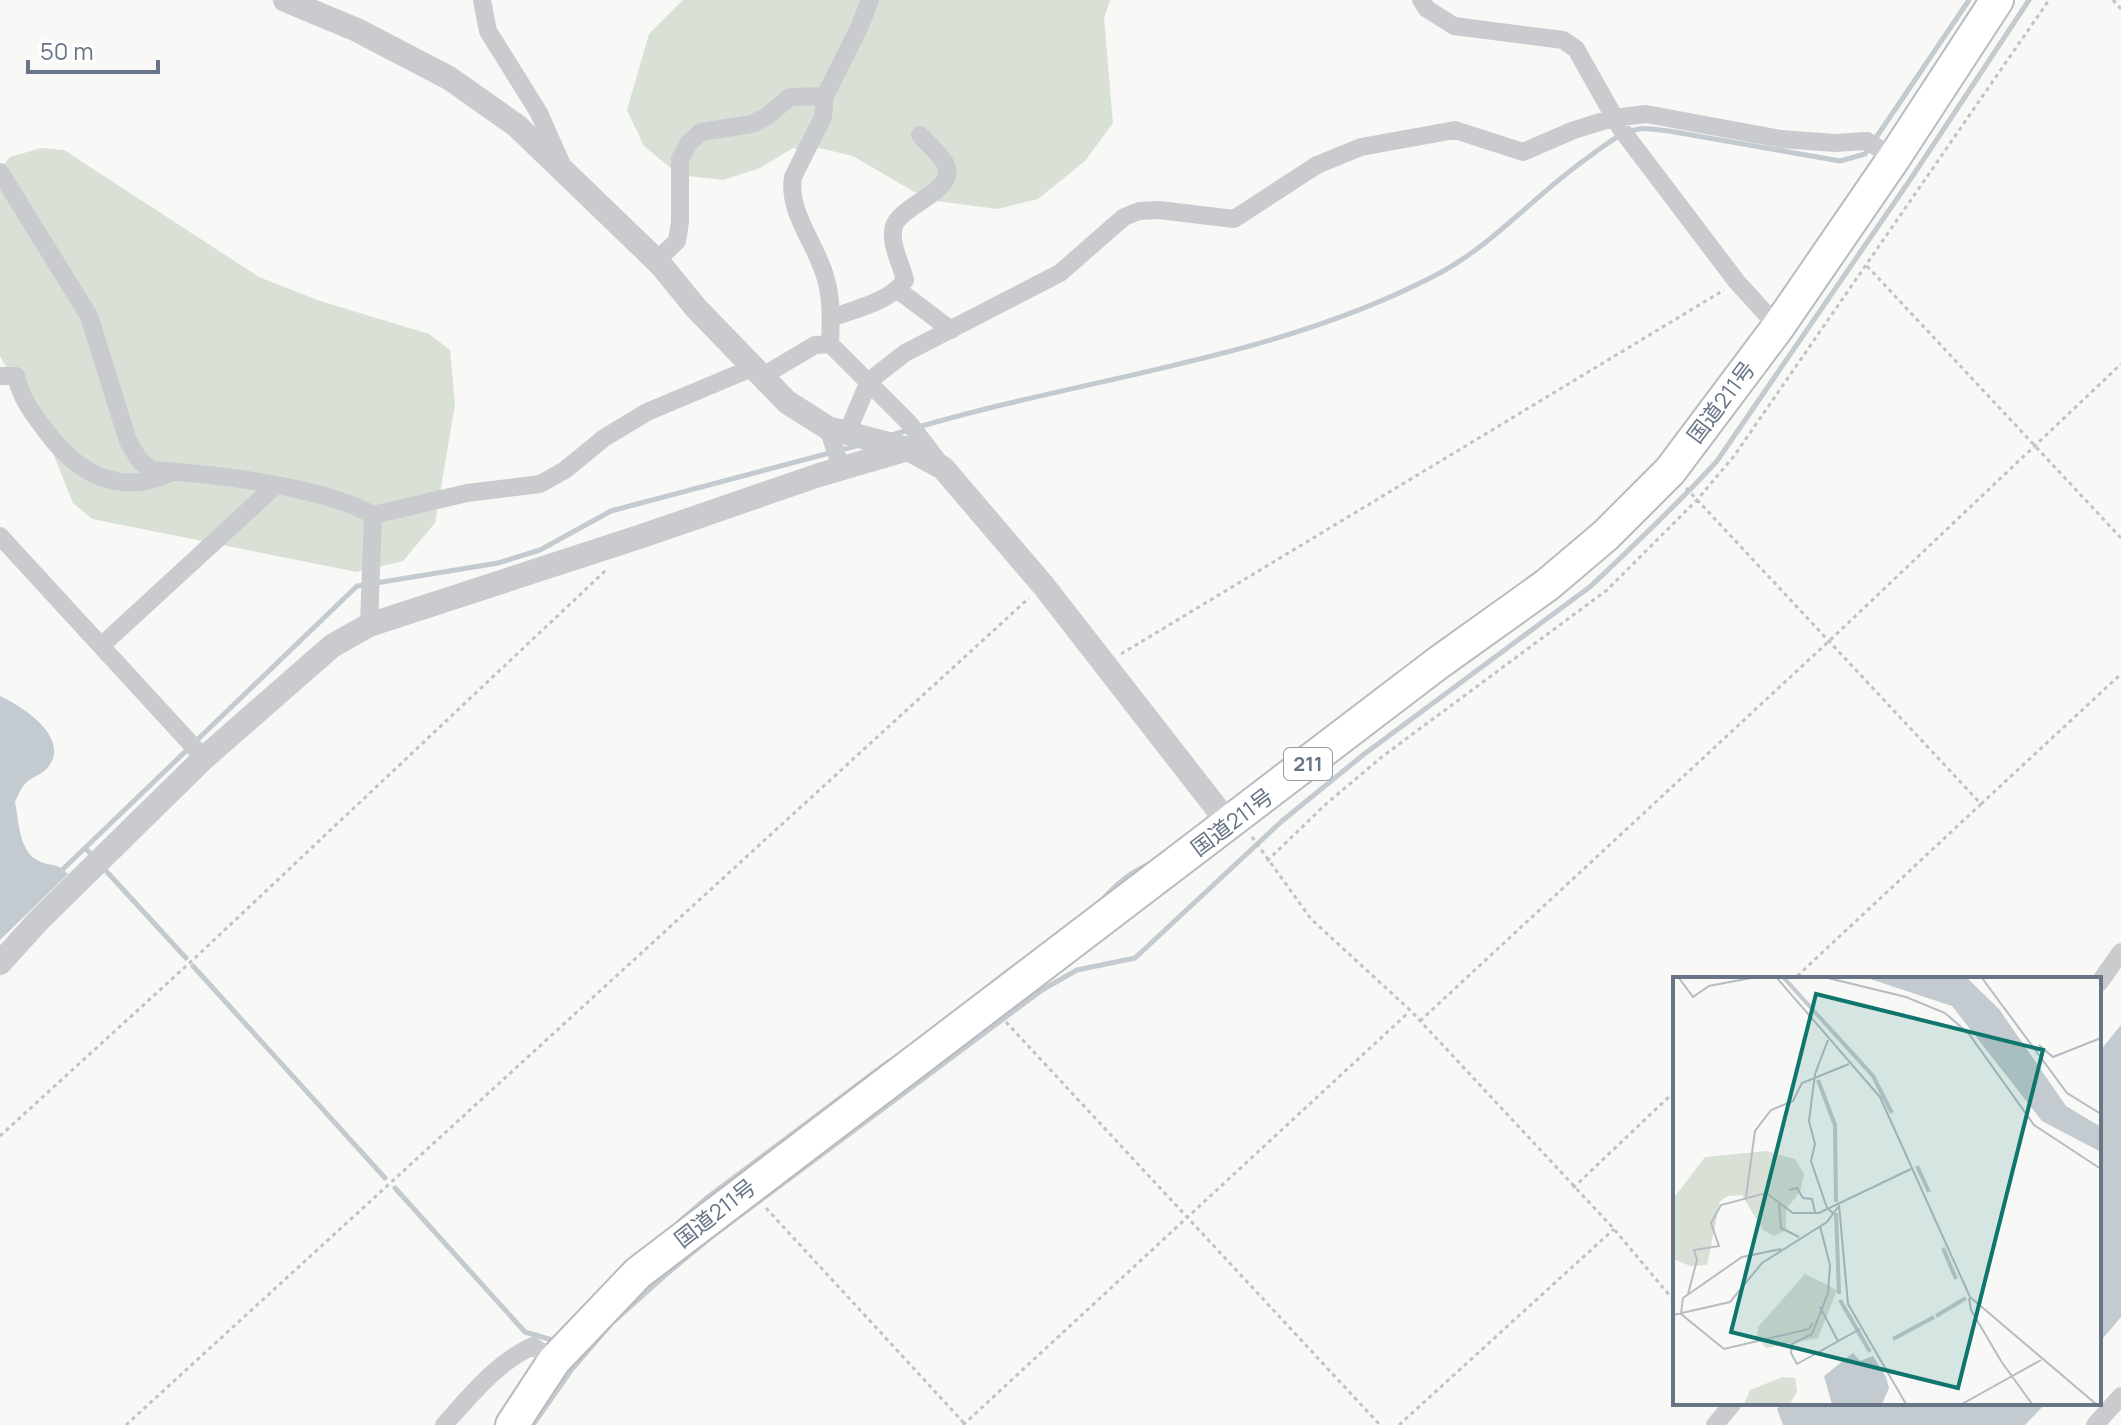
<svg xmlns="http://www.w3.org/2000/svg" width="2121" height="1425" viewBox="0 0 2121 1425" font-family="Manrope,'Noto Sans JP',sans-serif">
<rect width="100%" height="100%" fill="#f8f8f6"/>
<path fill="#d9e0d6" d="M683,0H1110L1104,18L1113,123L1085,161L1038,199L998,209L928,200L853,156L802,144L799,150L793,148L760,168L723,180L679,175L644,146L627,110L649,34Z
M41,148L64,150L259,277L320,301L429,334L450,350L455,404L435,523L403,561L357,572L92,519L73,503L49,443L0,356V169L10,157Z"/>
<path fill="#c3cad0" d="M0,696C22,706 70,737 49,766C43,774 36,775 28,781C22,785 18,796 15,802C19,822 19,852 39,861C53,868 53,860 68,874L0,940Z
M2121,1025V1317L2099,1343V1052Z
M1782,1403H2046L2025,1425H1783L1777,1409Z"/>
<g fill="none" stroke-linecap="round" stroke-linejoin="round">
<path stroke="#c3cad0" stroke-width="5" d="M892,435C1073,378 1269,363 1438,274C1494,244 1535,195 1586,159C1603,147 1618,133 1639,129C1648,128 1659,130 1669,131L1840,161L1865,154L1969,0
M376,583L498,563L540,550L611,511L856,446
M195,742L357,586L366,585
M85,848L188,749
M63,869L85,848L89,852
M107,872L186,958
M1103,899C1116,884 1134,870 1152,863
M193,966L385,1178
M395,1188L525,1332L552,1340L556,1337
M680,1221L708,1197L888,1062
M533,1425L572,1369L611,1324L669,1272L710,1238L1042,990L1077,970L1135,958L1282,821L1363,755L1591,586C1634,545 1677,505 1717,461L1914,174L2029,0"/>
<defs>
<path id="trunk" d="M512,1425L554,1361L638,1273L1438,663L1547,585L1606,535L1670,471L1778,327L1894,158L1997,0"/>
</defs>
<use href="#trunk" stroke="#b9bbbf" stroke-width="36"/>
<path stroke="#c0c2c4" stroke-width="3" stroke-dasharray="4 4" stroke-linecap="butt" d="M2113,0L2121,9
M1867,266L2121,538
M1686,488L1981,804L1794,979
M1121,654L1724,290
M1981,804L2121,674
M1252,837L1311,919L1411,1011L1614,1229L1675,1302
M1267,861L1326,804L1383,756L1607,590L1697,500L1734,456L2049,0
M1420,1021L1828,642L2121,364
M1006,1022L1380,1425
M0,1136L196,957L605,571
M1573,1188L1675,1091
M766,1208L964,1423
M126,1425L1029,598
M963,1425L1409,1012
M1399,1425L1614,1229"/>
<path stroke="#c9cbcf" stroke-width="18" d="M482,0L488,31L539,113L562,165
M870,0L859,28L825,96L823,117L793,177C787,211 816,244 825,276C832,298 831,321 830,344L909,423L941,465
M1421,0L1427,9L1454,26L1563,40L1576,49L1621,129L1737,282L1778,327
M0,172L89,316L128,441L140,461L152,470C212,474 322,486 373,515L467,493L540,484L565,470L604,438L647,412L752,368
M656,261L677,241L680,222V159L689,143L701,132L752,124L767,116L790,97L825,96
M898,290L951,330
M831,318C855,309 890,302 905,280C901,263 889,243 894,226C901,204 960,191 945,163C939,153 927,143 920,135
M0,376H16C22,400 31,411 46,431C77,473 118,497 170,473
M761,377L815,345L830,344
M828,428L841,468
M847,433L869,381L905,353L1060,273L1124,217L1139,211L1159,210L1234,219L1317,165L1361,147L1455,130L1523,152L1574,130L1613,118L1646,114L1781,139L1835,143L1867,141L1894,158
M0,536L204,758
M369,625L373,515
M101,646L275,486
M2099,983L2121,952
M444,1425C470,1396 497,1362 533,1346L554,1361
M1715,1425L1733,1403
M2095,1425L2121,1396"/>
<path stroke="#c9cbcf" stroke-width="24" d="M285,0L357,30L449,78L517,126L660,264L696,308L787,402L828,428L908,449L943,468L1043,585L1229,824
M0,963L39,920L204,758L332,646L369,625L642,536L819,475L908,449"/>
<use href="#trunk" stroke="#fff" stroke-width="32"/>
</g>
<g text-anchor="middle" stroke-width="8" stroke-linejoin="round" paint-order="stroke">
<rect fill="#fff" stroke="#959eab" stroke-width="2" x="1284" y="748" width="48" height="32" rx="6"/>
<g font-size="20" font-weight="bold" fill="#677587">
<text x="1308" y="771">211</text>
</g>
<g font-size="22" fill="#677587" stroke="#fff">
<text transform="translate(1721 402) rotate(-53)" y="8">国道211号</text>
<text transform="translate(1232 822) rotate(-37)" y="8">国道211号</text>
<text transform="translate(715 1213) rotate(-38)" y="8">国道211号</text>
</g>
</g>
<g transform="translate(1673 977)">
<rect width="428" height="428" fill="#f8f8f6"/>
<path d="M94,174L122,182L131,197L127,215L113,232V253L101,259L90,253L69,218L55,219L47,224L34,288L17,289L0,282V222L32,180ZM132,297L164,313L145,361L93,371L84,359L85,350ZM110,400L122,401L124,414L117,427H71L77,413Z" fill="#d9e0d6"/>
<path d="M194,1L295,2L326,32L393,129L428,150V175L369,144L279,29ZM180,376L187,384L200,379L213,400L216,411L209,427H159L151,399Z" fill="#c3cad0"/>
<path fill="none" stroke="#c3cad0" stroke-width="4" d="M111,1L200,99L219,136M145,103L162,148L163,225M244,189L256,215M163,236L166,317M270,271L283,302M167,323L197,375M263,339L293,321M220,362L261,340"/>
<path fill="none" stroke="#b5bcc3" stroke-width="2" d="M6,1L20,20L36,9L78,1M104,1L207,120L297,320L423,427M155,1L233,20L272,36L296,57L361,148L428,192M309,1L394,116L428,137M155,63L142,97L136,144L142,167L138,184L154,231L161,237M366,68L380,80L428,61M116,213L124,211L130,221L139,222L142,235M73,220L82,154L98,133L120,124L129,106L176,87M106,227L108,251L126,260M166,228L175,327L233,427M147,249L157,288L155,316L139,357L119,367L118,376L124,387L187,352M108,272L69,280L10,321L8,337L51,372L136,352L140,346M15,317L24,283L21,273L46,269L38,246L48,228L93,216L120,236H146L238,192M296,321L298,333L328,384L359,427M147,330L165,364M0,338L57,325L89,286L154,245L165,230M289,427L368,383"/>
<path fill="#0f766e" fill-opacity="0.15" stroke="#0f766e" stroke-width="4" d="M143,17L370,73L285,411L58,355Z"/>
<rect width="428" height="428" fill="none" stroke="#677587" stroke-width="4"/>
</g>
<path d="M28 60v12h130v-12" fill="none" stroke="#677587" stroke-width="4"/>
<text x="40" y="60" font-size="24" fill="#677587" stroke="#ffffff" stroke-width="6" paint-order="stroke">50 m</text>
</svg>
